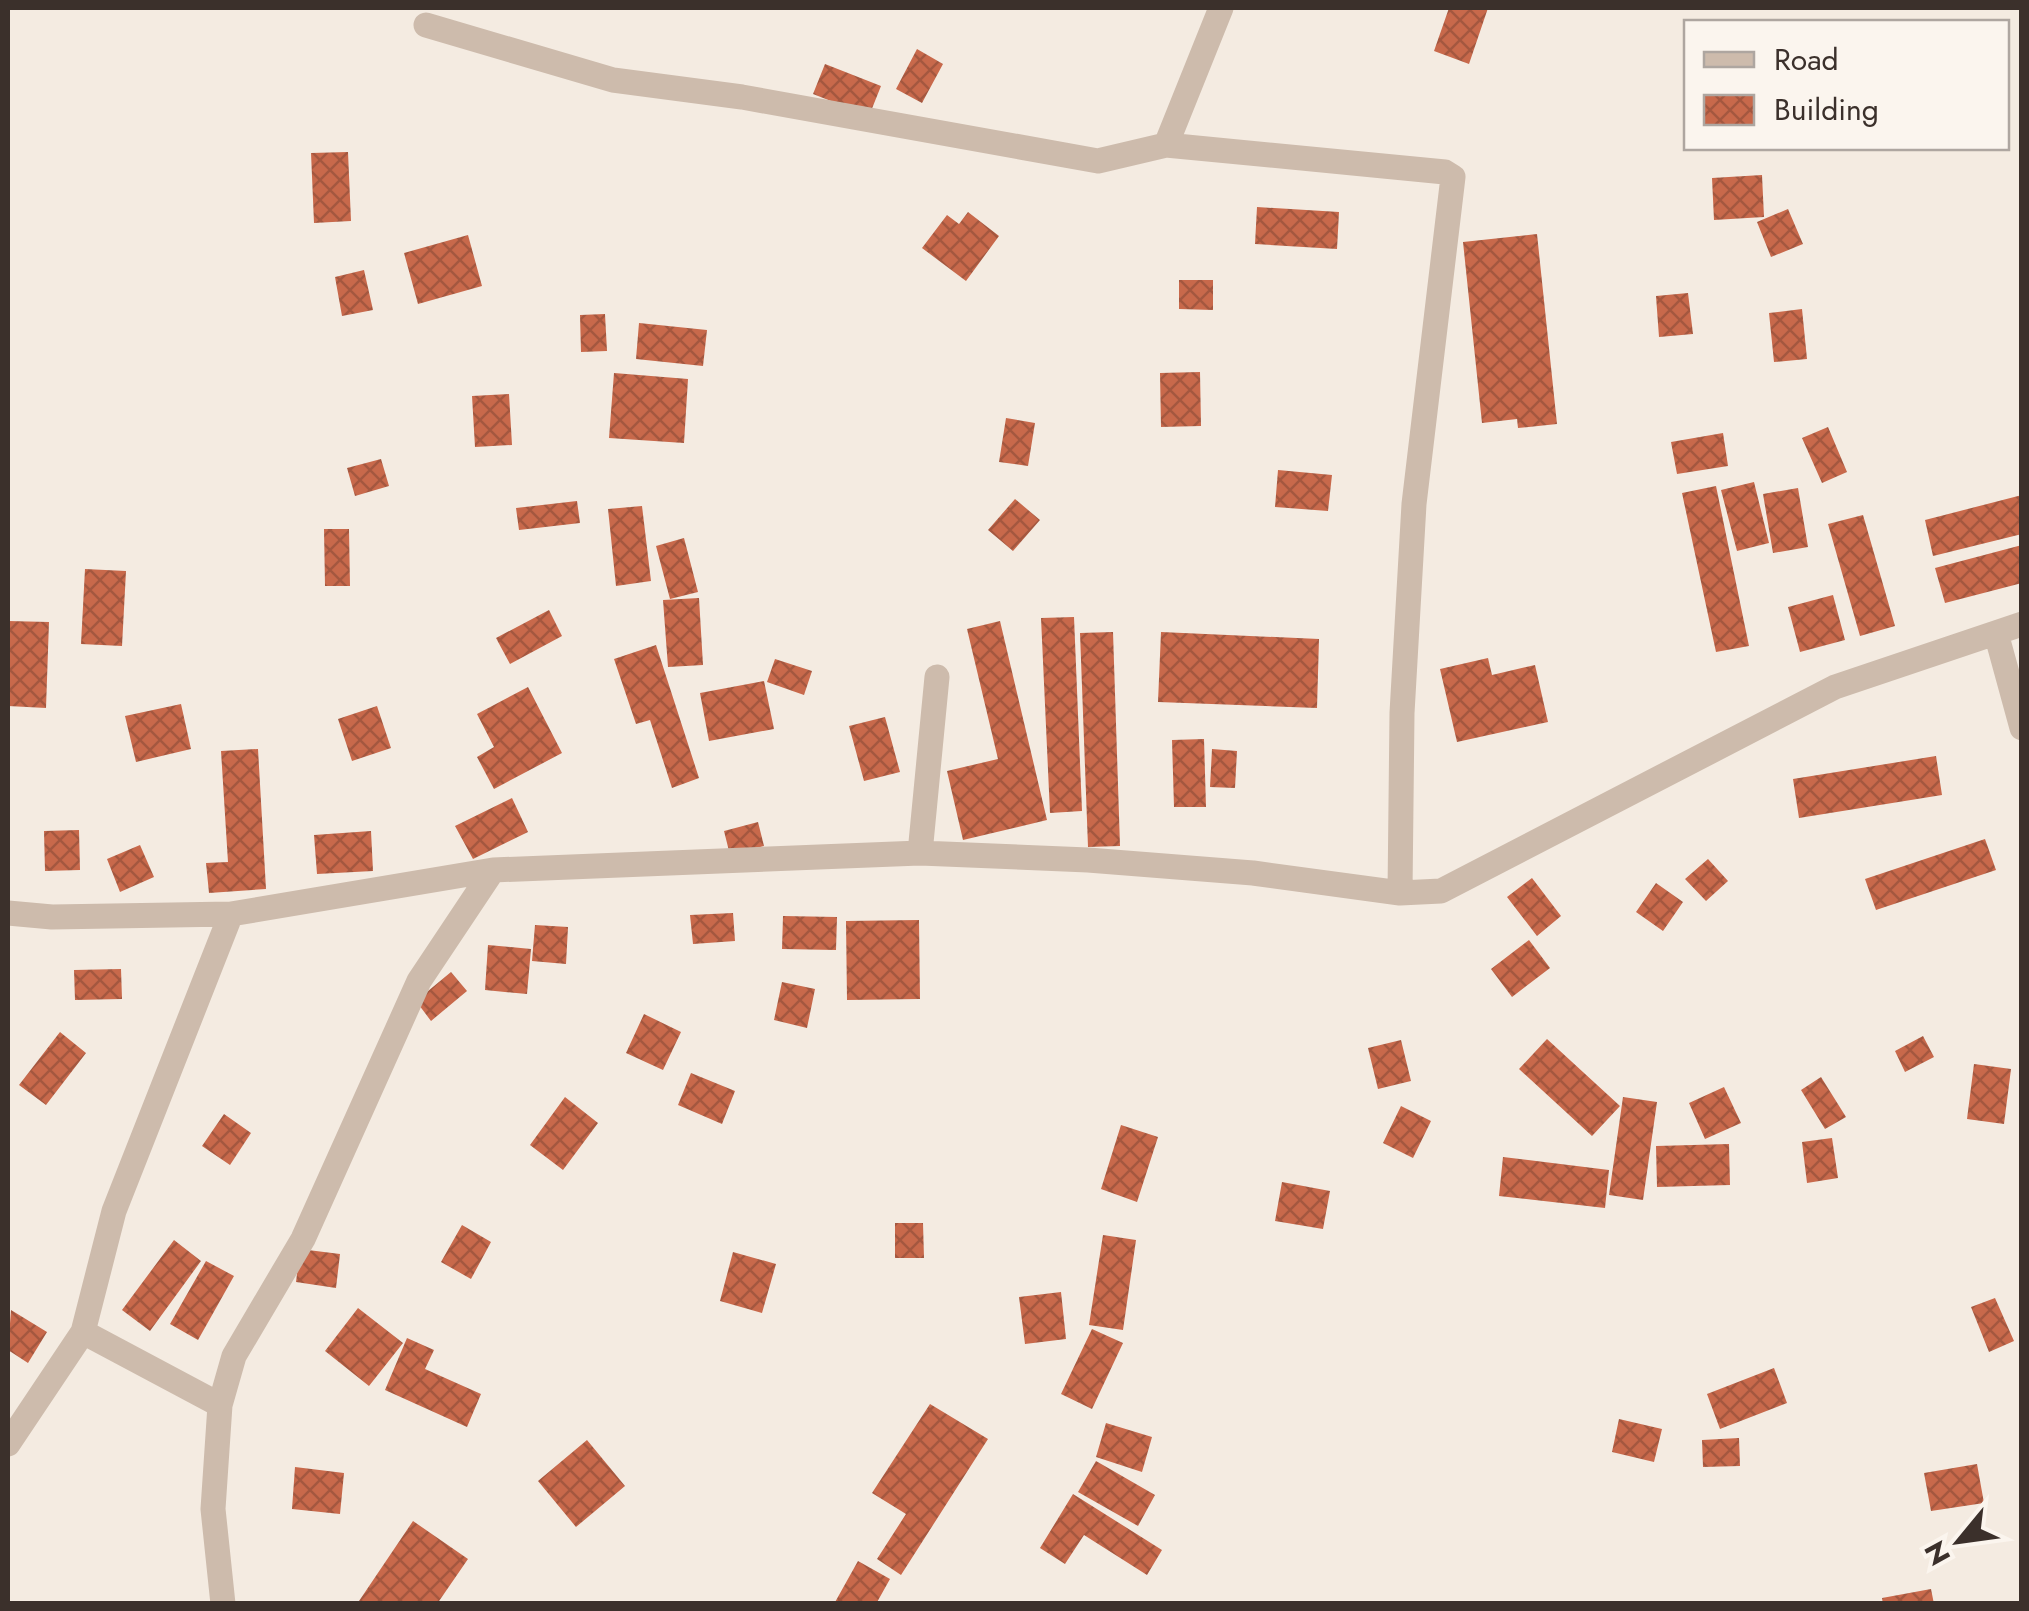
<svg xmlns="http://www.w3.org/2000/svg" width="2029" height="1611" viewBox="0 0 2029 1611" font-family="Jost,sans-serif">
<defs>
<pattern id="building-cross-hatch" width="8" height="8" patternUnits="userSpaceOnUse" patternTransform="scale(2.5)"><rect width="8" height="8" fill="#c8694b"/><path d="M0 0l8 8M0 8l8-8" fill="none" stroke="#a4573f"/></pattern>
</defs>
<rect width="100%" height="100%" fill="#f4ebe1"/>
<path fill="url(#building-cross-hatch)" d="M1449,8H1488L1469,64L1434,51Z
M917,49L943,64L922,103L896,89Z
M825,64L881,86L869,116L813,94Z
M348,152L351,221L314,223L311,153Z
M1762,175L1764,217L1714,220L1712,178Z
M1257,207L1339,212L1337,249L1255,244Z
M1788,209L1803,244L1771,257L1757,222Z
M968,212L999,236L966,281L922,248L947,215L959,224Z
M1537,234L1557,424L1518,428L1517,419L1482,423L1463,242Z
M468,235L482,286L418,304L404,253Z
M364,270L373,310L342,316L335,277Z
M1179,280H1213V310L1179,309Z
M1688,293L1693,334L1659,337L1656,296Z
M1802,309L1807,359L1774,362L1769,313Z
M605,314L607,351L581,352L580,315Z
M639,323L707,330L703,366L636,359Z
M1200,372L1201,426L1161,427L1160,373Z
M614,373L688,379L684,443L609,438Z
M509,394L512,445L475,447L472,396Z
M1006,418L1035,423L1028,466L999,462Z
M1828,427L1847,472L1822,483L1802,438Z
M1723,433L1728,466L1677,474L1671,442Z
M381,459L389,486L355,496L347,468Z
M1278,470L1332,475L1328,511L1275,507Z
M1754,482L1769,543L1737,551L1721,490Z
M1716,486L1749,646L1716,652L1682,493Z
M1798,488L1808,547L1773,553L1763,494Z
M2022,495V534L1933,556L1925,520Z
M1015,499L1040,520L1013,551L988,530Z
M577,501L580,523L519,530L516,508Z
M642,506L651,581L616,586L608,509Z
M1863,515L1895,626L1860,636L1828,524Z
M324,529H349L350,586H325Z
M684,538L698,592L670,599L656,546Z
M2022,545V583L1945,603L1935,568Z
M85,569L126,571L122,646L81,644Z
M1833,595L1845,640L1800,652L1788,607Z
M699,598L703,665L668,667L663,600Z
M549,610L562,636L510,664L496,638Z
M1074,617L1082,811L1050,813L1041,618Z
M8,621L49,622L46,708L8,706Z
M1000,621L1047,820L963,840L947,771L998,759L967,629Z
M1113,632L1120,846L1088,847L1080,633Z
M1161,632L1319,639L1317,708L1158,702Z
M656,645L699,778L672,788L650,720L636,724L614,659Z
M1488,658L1492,675L1535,665L1548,722L1457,742L1440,669Z
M775,659L812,671L804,695L767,682Z
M764,681L774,729L709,741L700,693Z
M528,687L562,753L494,789L477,757L494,747L477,714Z
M181,704L191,749L136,762L125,716Z
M377,706L391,748L352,761L338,719Z
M885,717L900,772L864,781L849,726Z
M1204,739L1206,807H1174L1172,740Z
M258,749L266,889L209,893L206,863L228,862L221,751Z
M1212,749L1237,751L1235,788L1210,787Z
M1936,756L1942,795L1799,818L1793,779Z
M512,798L528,832L473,859L455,826Z
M758,822L764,846L730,855L724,831Z
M79,830L80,870L45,871L44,831Z
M371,831L373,871L317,874L314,835Z
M1985,839L1996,870L1876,910L1865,879Z
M140,845L154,877L120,892L107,859Z
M1708,859L1728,881L1706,901L1685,879Z
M1532,878L1561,916L1537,936L1507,897Z
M1656,883L1683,902L1663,931L1636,912Z
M733,913L735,941L693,944L690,915Z
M783,916L837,917L836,950L782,949Z
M919,920L920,999L847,1000L846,921Z
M535,925L568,927L566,964L532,961Z
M1529,940L1550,968L1512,997L1491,969Z
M488,945L531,949L527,994L485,990Z
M121,969L122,999L75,1000L74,970Z
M451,972L467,991L431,1021L416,1001Z
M782,982L815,989L807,1028L774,1020Z
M644,1014L681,1032L663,1070L626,1053Z
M60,1032L86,1053L46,1105L19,1085Z
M1923,1036L1934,1057L1905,1072L1895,1051Z
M1547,1039L1620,1106L1592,1136L1519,1069Z
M1401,1040L1411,1081L1378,1089L1368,1048Z
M1974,1064L2011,1069L2004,1124L1967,1119Z
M691,1073L735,1091L722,1124L678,1105Z
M1821,1077L1846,1117L1825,1129L1801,1090Z
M1724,1087L1741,1123L1705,1139L1689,1103Z
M565,1097L598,1123L563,1170L530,1145Z
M1623,1097L1657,1102L1643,1200L1609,1195Z
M1401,1106L1431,1121L1413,1158L1383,1143Z
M224,1114L251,1133L230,1165L202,1146Z
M1121,1125L1158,1137L1137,1202L1101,1189Z
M1832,1138L1838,1178L1807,1183L1802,1142Z
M1729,1144L1730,1185L1657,1187L1656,1146Z
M1503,1157L1609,1170L1605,1208L1499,1196Z
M1282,1182L1330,1191L1323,1229L1275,1221Z
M895,1223H923L924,1258H895Z
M462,1225L491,1242L471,1279L441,1262Z
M1103,1235L1136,1240L1123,1330L1089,1325Z
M174,1240L201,1261L150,1331L122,1310Z
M300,1249L340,1254L336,1288L296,1282Z
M733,1252L776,1264L762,1313L720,1301Z
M206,1261L234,1276L198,1340L170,1324Z
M1061,1292L1066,1339L1025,1344L1019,1297Z
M1995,1298L2014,1341L1989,1352L1971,1307Z
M358,1308L403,1343L369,1386L325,1351Z
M11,1310L47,1332L28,1363L8,1350Z
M1092,1329L1123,1343L1092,1409L1061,1394Z
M407,1338L434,1350L425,1369L481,1394L467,1427L385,1390Z
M1774,1368L1787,1403L1720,1429L1707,1394Z
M930,1404L988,1439L901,1575L877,1559L906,1514L872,1493Z
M1619,1419L1662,1429L1654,1462L1612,1452Z
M1106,1423L1152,1437L1142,1472L1096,1457Z
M1739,1438L1740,1466L1703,1467L1702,1440Z
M587,1440L625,1486L576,1527L538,1481Z
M1096,1461L1155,1495L1138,1526L1078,1492Z
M1977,1464L1984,1503L1931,1511L1924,1473Z
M295,1467L344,1473L340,1514L292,1509Z
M1073,1494L1162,1550L1147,1575L1084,1535L1065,1564L1040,1548Z
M413,1521L468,1559L437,1604H357Z
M858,1561L890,1579L876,1604H834Z
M1931,1589L1934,1604H1883L1882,1598Z"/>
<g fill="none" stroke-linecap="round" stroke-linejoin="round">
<path stroke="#cdbbac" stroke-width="25" d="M426,25L613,80L742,97L1098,161L1166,145L1445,172L1453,177L1414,504L1402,713L1400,893
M1166,145L1221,8
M1996,633L2022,728
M920,853L937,677
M8,913L52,917L231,914L493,870L920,853L1088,860L1253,873L1400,893L1441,891L1835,687L2022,624
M83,1332L220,1405
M8,1444L83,1332L114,1211L231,914
M223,1604L213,1509L220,1405L234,1356L303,1239L419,981L493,870"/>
</g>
<rect width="2029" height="1611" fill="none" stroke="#3b302b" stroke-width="20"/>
<rect x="1684" y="20" width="325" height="130" fill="#fbf5ee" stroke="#aea6a0" stroke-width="2.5"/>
<rect x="1704" y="52" width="50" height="15" fill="#cdbbac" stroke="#aea6a0" stroke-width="2.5"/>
<text x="1774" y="70" font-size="30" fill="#3b302b">Road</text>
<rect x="1704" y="95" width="50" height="30" fill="url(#building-cross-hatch)" stroke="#aea6a0" stroke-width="2.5"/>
<text x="1774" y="120" font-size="30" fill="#3b302b">Building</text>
<g transform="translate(1959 1541) rotate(241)" stroke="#fbf5ee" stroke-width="8" paint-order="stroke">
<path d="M0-8L18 38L0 25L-18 38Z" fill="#3b302b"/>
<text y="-15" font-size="28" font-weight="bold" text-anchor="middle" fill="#3b302b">N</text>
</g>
</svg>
